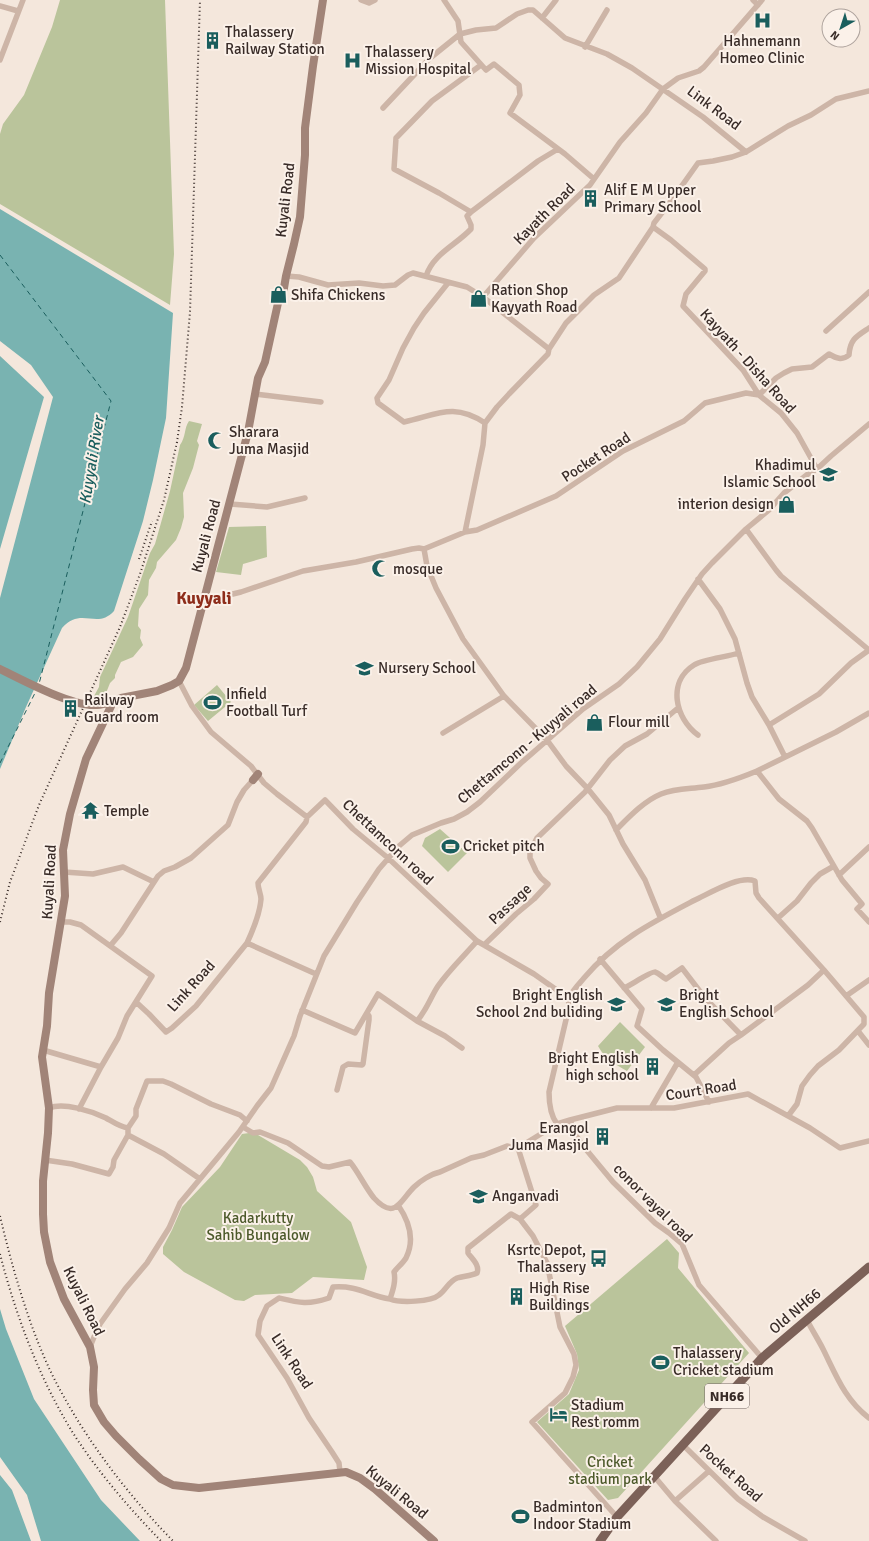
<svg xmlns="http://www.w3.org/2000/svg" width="869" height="1541" viewBox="0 0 869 1541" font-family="Signika,sans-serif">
<rect width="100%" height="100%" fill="#f4e7dc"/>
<path fill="#bac49b" d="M60,0H165L174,254L170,305L0,204V134L3,124L24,95L52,27Z
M189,421L202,424L197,441L199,445L193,468L183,493L184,517L181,528L176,540L157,562L156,568L149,580L148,595L139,609L138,626L141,630L140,638L143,645L133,657L121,662L115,675V678L110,683L104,698H96L94,696L99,687L100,677L128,617L150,553L155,544L170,491L180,445C186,437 184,428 189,421Z
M266,526L267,557L243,564L241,575L216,572L229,527Z
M217,685L231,702L208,721L194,705Z
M440,829L467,853L448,872L422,846L425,838Z
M620,1022L645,1047L627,1071C615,1064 605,1059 598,1046Z
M249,1133L258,1135L300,1160L307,1167L313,1177L317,1191L351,1222L367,1267L364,1280L313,1277L292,1293L255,1295L244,1301L235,1300L184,1272L163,1254V1247L172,1230L182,1207L220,1167L242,1134Z
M667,1239L679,1253L678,1268L749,1353L618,1498L608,1500L537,1422L569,1394L579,1370L577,1354L565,1326Z"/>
<path fill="#79b3b1" d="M0,209L173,313L166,418L153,480L143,521L114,611C97,630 81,606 62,628L26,707L0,769V598L53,397L31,365L0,341Z
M0,356L44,397L0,549Z
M0,1309L6,1329L34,1399L101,1500L140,1541H41L27,1495L0,1457Z
M0,1475L12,1490L31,1541H0Z"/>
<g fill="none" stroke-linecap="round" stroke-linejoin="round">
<path stroke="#1a5e5d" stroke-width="1" stroke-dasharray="5 4" stroke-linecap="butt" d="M0,255L111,401L39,684
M0,763L36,691"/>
<path stroke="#cdb5a7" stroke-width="5.5" d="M361,0L369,3L375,0
M444,0L458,21L461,42L486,70L494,64L519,85L520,95L510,113L565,154L594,179
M753,0L758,5
M0,6L18,11
M542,18L556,0
M585,47L607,10
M0,60L23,0
M383,108L429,59L460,34L476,30L496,28L517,14L528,10H533L565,38L607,54L632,68L703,117L746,152
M471,212L439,193L394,169L396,138L432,101L481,65
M653,227L671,240L705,269V271L686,294L683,306L743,370L759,395L781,413L797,433L817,469
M286,276L299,277L328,285L359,283L383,286L395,285L408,275L413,273L467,287L483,297L534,238L590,185L620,142L646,113L663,89L678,78L699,71L704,67L762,0
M426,276C433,254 456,245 471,229V225L467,216L471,212L538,161L558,149
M448,283L424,313L414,328L403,348L389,380L377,398L378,403L404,422C437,415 453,402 485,423
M826,331L869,292
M549,349L566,323L594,295L619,278L653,227L654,223L671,201L698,163L713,161L732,157L746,152L788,126L811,115L836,99L869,91
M255,394L321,402
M230,504L267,507L305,498
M746,529L776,570L781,576L869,650
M465,532L477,530L556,496L623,451L684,421L705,403L746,393L759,395L776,378L784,373L792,369L812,367L829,354C836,358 842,361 849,355C850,339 857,336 869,328
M424,549L465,532L483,445L485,423L497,407L509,394L548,354L549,349L483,297
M698,579L720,609L735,639L747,683L752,697L769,725L785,757
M204,601L241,592L303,571L356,562L412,549L419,548L424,549L427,566L436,588L463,639L504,696L547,740L566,766L588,789L609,815L623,844L645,880L660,917
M179,681L192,706L211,732L251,766L264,783L277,794L307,817L325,800L353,829L388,858L477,941L534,974L561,993L568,999
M769,725L819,694L851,663L869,650
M443,733L504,696
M698,735C675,718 667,682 694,665C703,659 727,657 739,653
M757,771L836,732L869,713
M616,830C629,817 644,801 661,794C675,788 689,789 704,787C722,785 740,778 757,771L779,799L807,821L812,828L842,880L862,904L857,909L869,922
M64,872L93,874L123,867L154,882
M839,875L869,847
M778,918L797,901L811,883L820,874L834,866
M61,922H70L81,925L152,976L127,1016L118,1038L101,1067
M247,943C253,930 260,914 261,899C261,894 258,889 258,883L306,822L307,817
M484,945L516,914L534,899L548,884L541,878L536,871L530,858V852L537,838L585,792L610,760L625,746L647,734L678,708
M110,946L121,933L158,876L164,871L175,867L191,858L228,825L237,802L244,790L253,780
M600,959L642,1009L637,1026L663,1050L696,1077L709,1102
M624,988C629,986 652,971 655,972C659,973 662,977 666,979L682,968L705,998L741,1035L729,1043L694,1075
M846,996L869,980
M136,1002L149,1014L166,1032L172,1028L196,1006L247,943L316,974
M302,1010L355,1033L378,994L417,1021L445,1036L462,1048
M417,1021C428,1008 430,998 438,986C449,970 464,956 477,941
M858,1031L869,1045
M43,1050L101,1067L79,1109
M337,1090L343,1067L348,1064L362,1065L363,1064L369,1020V1016L367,1013
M49,1108C64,1102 91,1111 106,1118C113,1122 120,1127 128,1128
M651,1108L678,1062
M788,1116L797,1104L802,1086L810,1075L818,1066L839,1050L864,1024V1017L824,970
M570,1120L617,1108H674L748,1094L810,1128L840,1148L869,1141
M557,1124C551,1116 549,1103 549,1092L569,1007C569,1004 568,1000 569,998C572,991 579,984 584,978C615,941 653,922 695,900C710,893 739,875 755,881L756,893L759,898L824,970L808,985L741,1035
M243,1127L253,1133L260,1132L288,1143L322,1166L329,1167L350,1162C359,1173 365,1187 374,1198C395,1221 400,1201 414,1187C420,1181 431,1174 440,1172L471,1158L484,1155L507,1146L518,1148
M128,1135L164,1154L200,1179
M45,1160L72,1164L109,1174L113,1167L114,1160L128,1135V1128L136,1116V1109L147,1081H163L171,1084L211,1104L240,1115L247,1121
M390,1299C400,1303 431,1302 439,1295C446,1290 448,1282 457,1278C463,1276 471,1276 477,1273C480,1265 472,1259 468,1253V1248L511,1214L520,1219
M807,1320C812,1330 818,1339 823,1349C836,1375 845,1400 869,1418
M90,1347L96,1332L100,1324L125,1289L147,1263L169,1228L180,1203L239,1132L257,1106L271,1088L294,1036L300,1016L324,956L357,902L379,869L399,846L412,835L441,823L454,819L467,812L480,802L521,763L583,709L619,684L637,667L660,639L685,599L702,574L712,563L746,529L769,510L784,493L808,474L817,469L831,456L869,424
M683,1445L738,1499L763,1517L805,1541
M340,1472L339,1463L332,1452L309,1418L287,1378L258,1335L260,1321L267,1306L279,1298C300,1303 308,1305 329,1298L333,1287C358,1285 369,1296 390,1299C393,1290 396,1281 394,1272C397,1268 403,1263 406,1258C415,1240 409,1221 398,1205
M654,1476L675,1501L716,1541
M675,1501L709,1471
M617,1517L532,1422L565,1393L573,1377L576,1365L574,1354L560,1327L547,1263L533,1236L520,1219L536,1205L518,1148L557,1124L570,1120L575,1134L584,1147L613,1182L655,1223L669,1233L682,1244L699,1285L762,1358"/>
<path stroke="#a18478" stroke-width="8" d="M323,0L313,66L305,128V155L300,217L294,244L286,276L284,288L278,303L265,362L258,378L248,432L186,668L179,681L172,685L157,691L121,698L113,702L86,759L70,814L63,850L65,896L49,993L47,1026L42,1057L49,1108L48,1133L43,1181V1214L44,1232L50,1262L64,1299L90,1347L94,1367L93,1390L94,1405L104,1422L116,1436L139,1459L161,1479L173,1485L199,1488L346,1472L360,1478L375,1489L434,1541
M0,669C22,680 71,706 95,705C101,705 107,703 113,702
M253,780L258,774"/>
<path stroke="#7c6158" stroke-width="9" d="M600,1541L617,1517L762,1358L869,1267"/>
<path stroke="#392c28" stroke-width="2" stroke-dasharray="1 3" stroke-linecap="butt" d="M139,559L152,521
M0,922L10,882L39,805L120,627L140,574L164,500L177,442L182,407L190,312L200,0
M0,1216C13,1271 32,1338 59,1388C89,1444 129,1496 173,1541
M0,1254C16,1316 39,1378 73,1433C98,1472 129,1508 161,1541"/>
</g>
<defs>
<symbol id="hospital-bare" viewBox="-9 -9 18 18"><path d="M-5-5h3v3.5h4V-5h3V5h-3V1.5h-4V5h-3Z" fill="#1a5e5d" stroke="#fbf1e9" stroke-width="2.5" paint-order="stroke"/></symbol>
<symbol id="building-bare" viewBox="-9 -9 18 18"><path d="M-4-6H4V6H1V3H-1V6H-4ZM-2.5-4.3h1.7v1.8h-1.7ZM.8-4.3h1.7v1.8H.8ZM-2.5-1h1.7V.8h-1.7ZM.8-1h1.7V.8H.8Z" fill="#1a5e5d" stroke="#fbf1e9" stroke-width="2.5" paint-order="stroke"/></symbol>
<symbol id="shop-bare" viewBox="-9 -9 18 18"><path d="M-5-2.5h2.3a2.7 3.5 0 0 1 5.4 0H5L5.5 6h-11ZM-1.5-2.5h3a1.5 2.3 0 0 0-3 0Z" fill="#1a5e5d" stroke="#fbf1e9" stroke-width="2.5" paint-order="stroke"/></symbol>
<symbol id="mosque-bare" viewBox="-9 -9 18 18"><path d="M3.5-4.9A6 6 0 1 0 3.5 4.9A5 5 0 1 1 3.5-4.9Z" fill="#1a5e5d" stroke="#fbf1e9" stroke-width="2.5" paint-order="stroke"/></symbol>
<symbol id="school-bare" viewBox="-9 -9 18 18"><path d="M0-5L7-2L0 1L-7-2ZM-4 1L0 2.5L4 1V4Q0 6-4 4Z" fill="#1a5e5d" stroke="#fbf1e9" stroke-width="2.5" paint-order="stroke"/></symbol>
<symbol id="stadium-bare" viewBox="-9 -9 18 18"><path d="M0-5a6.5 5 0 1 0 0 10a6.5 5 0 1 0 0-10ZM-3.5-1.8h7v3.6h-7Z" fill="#1a5e5d" stroke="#fbf1e9" stroke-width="2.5" paint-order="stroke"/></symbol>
<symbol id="temple-bare" viewBox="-9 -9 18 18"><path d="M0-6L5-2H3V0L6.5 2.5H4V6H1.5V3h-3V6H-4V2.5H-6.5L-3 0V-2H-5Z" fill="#1a5e5d" stroke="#fbf1e9" stroke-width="2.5" paint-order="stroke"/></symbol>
<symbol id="bus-bare" viewBox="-9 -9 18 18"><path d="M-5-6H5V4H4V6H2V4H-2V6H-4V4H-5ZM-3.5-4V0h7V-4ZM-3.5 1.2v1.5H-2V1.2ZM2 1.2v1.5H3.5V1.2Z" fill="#1a5e5d" stroke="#fbf1e9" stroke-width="2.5" paint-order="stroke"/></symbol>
<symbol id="hotel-bare" viewBox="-9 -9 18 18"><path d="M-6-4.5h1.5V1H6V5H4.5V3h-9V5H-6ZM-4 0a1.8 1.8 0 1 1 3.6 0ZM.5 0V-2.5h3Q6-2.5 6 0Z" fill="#1a5e5d" stroke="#fbf1e9" stroke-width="2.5" paint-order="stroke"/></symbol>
</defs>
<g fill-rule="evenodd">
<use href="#hospital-bare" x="750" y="8" width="25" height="25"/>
<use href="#building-bare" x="200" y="28" width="25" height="25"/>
<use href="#hospital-bare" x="340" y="48" width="25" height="25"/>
<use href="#building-bare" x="578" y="186" width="25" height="25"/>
<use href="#shop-bare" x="266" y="282" width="25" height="25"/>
<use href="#shop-bare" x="466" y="286" width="25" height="25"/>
<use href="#mosque-bare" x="204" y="428" width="25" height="25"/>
<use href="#school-bare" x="816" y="462" width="25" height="25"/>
<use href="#shop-bare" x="774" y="492" width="25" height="25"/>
<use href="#mosque-bare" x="368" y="556" width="25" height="25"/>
<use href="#school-bare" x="352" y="656" width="25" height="25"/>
<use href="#stadium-bare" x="200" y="690" width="25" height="25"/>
<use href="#building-bare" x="58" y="696" width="25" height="25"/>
<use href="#shop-bare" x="582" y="710" width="25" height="25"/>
<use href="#temple-bare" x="78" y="798" width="25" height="25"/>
<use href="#stadium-bare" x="438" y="834" width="25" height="25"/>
<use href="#school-bare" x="604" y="992" width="25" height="25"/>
<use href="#school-bare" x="654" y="992" width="25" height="25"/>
<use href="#building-bare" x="640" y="1054" width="25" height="25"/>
<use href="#building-bare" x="590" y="1124" width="25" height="25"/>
<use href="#school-bare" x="466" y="1184" width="25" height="25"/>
<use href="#bus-bare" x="586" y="1246" width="25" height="25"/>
<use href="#building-bare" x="504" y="1284" width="25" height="25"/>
<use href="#stadium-bare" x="648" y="1350" width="25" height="25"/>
<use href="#hotel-bare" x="546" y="1402" width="25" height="25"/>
<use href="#stadium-bare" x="508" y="1504" width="25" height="25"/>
</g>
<g text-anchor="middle" stroke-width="4" stroke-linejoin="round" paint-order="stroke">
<rect fill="#fbf1e9" stroke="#736762" stroke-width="1" x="705" y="1384" width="44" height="24" rx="3"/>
<g font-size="14" font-weight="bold" fill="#392c28">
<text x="727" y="1401">NH66</text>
</g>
<g font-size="15" fill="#392c28" stroke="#fbf1e9" text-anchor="start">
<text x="225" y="37">Thalassery<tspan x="225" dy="17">Railway Station</tspan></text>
<text x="762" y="46" text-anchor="middle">Hahnemann<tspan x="762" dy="17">Homeo Clinic</tspan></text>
<text x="365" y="57">Thalassery<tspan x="365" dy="17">Mission Hospital</tspan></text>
<text x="604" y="195">Alif E M Upper<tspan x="604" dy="17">Primary School</tspan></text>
<text x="491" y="295">Ration Shop<tspan x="491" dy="17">Kayyath Road</tspan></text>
<text x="291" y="300">Shifa Chickens</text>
<text x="229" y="437">Sharara<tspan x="229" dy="17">Juma Masjid</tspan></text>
<text x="816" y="470" text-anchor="end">Khadimul<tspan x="816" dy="17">Islamic School</tspan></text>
<text x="774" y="509" text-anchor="end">interion design</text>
<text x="393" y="574">mosque</text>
<text x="378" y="673">Nursery School</text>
<text x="226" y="699">Infield<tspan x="226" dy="17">Football Turf</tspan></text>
<text x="84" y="705">Railway<tspan x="84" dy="17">Guard room</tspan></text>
<text x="608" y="727">Flour mill</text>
<text x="104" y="816">Temple</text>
<text x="463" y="851">Cricket pitch</text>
<text x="603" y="1000" text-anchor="end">Bright English<tspan x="603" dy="17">School 2nd buliding</tspan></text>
<text x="679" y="1000">Bright<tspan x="679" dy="17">English School</tspan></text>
<text x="639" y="1063" text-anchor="end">Bright English<tspan x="639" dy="17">high school</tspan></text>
<text x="589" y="1133" text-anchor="end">Erangol<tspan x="589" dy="17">Juma Masjid</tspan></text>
<text x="492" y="1201">Anganvadi</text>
<text x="586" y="1255" text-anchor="end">Ksrtc Depot,<tspan x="586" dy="17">Thalassery</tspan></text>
<text x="529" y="1293">High Rise<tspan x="529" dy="17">Buildings</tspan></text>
<text x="673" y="1358">Thalassery<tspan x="673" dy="17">Cricket stadium</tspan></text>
<text x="571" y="1410">Stadium<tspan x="571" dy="17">Rest romm</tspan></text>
<text x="533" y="1512">Badminton<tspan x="533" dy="17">Indoor Stadium</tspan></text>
</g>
<g font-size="15" fill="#392c28" stroke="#fbf1e9">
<text transform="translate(714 108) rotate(37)" y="5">Link Road</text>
<text transform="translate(285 200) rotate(-83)" y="5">Kuyali Road</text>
<text transform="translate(544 214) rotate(-45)" y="5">Kayath Road</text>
<text transform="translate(748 361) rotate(48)" y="5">Kayyath - Disha Road</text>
<text transform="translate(596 457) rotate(-33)" y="5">Pocket Road</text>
<text transform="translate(206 536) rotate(-75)" y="5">Kuyali Road</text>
<text transform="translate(527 744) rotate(-40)" y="5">Chettamconn - Kuyyali road</text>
<text transform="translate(388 842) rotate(43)" y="5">Chettamconn road</text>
<text transform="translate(49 882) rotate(-87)" y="5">Kuyali Road</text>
<text transform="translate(510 904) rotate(-43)" y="5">Passage</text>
<text transform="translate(191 986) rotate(-48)" y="5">Link Road</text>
<text transform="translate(701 1090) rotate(-9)" y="5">Court Road</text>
<text transform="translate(653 1203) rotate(45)" y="5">conor vayal road</text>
<text transform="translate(84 1301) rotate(64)" y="5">Kuyali Road</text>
<text transform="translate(795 1311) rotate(-40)" y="5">Old NH66</text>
<text transform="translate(292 1361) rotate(57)" y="5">Link Road</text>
<text transform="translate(731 1473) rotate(42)" y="5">Pocket Road</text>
<text transform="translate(397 1492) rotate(39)" y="5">Kuyali Road</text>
</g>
<g font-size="15" fill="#4c592a" stroke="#fbf1e9">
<text x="258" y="1223">Kadarkutty<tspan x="258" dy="17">Sahib Bungalow</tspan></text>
<text x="610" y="1467">Cricket<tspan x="610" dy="17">stadium park</tspan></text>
</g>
<g font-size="16" font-style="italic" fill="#1a5e5d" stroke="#fbf1e9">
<text transform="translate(91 460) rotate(-81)" y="6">Kuyyali River</text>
</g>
<g font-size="17" font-weight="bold" fill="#8e2d1b" stroke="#fbf1e9">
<text x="204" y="604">Kuyyali</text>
</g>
</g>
<g transform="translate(841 28) rotate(219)"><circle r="19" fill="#fbf1e9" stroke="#ada29c"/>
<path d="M0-3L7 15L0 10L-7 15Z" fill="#1a5e5d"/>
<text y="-6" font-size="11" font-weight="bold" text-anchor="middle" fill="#392c28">N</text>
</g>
</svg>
